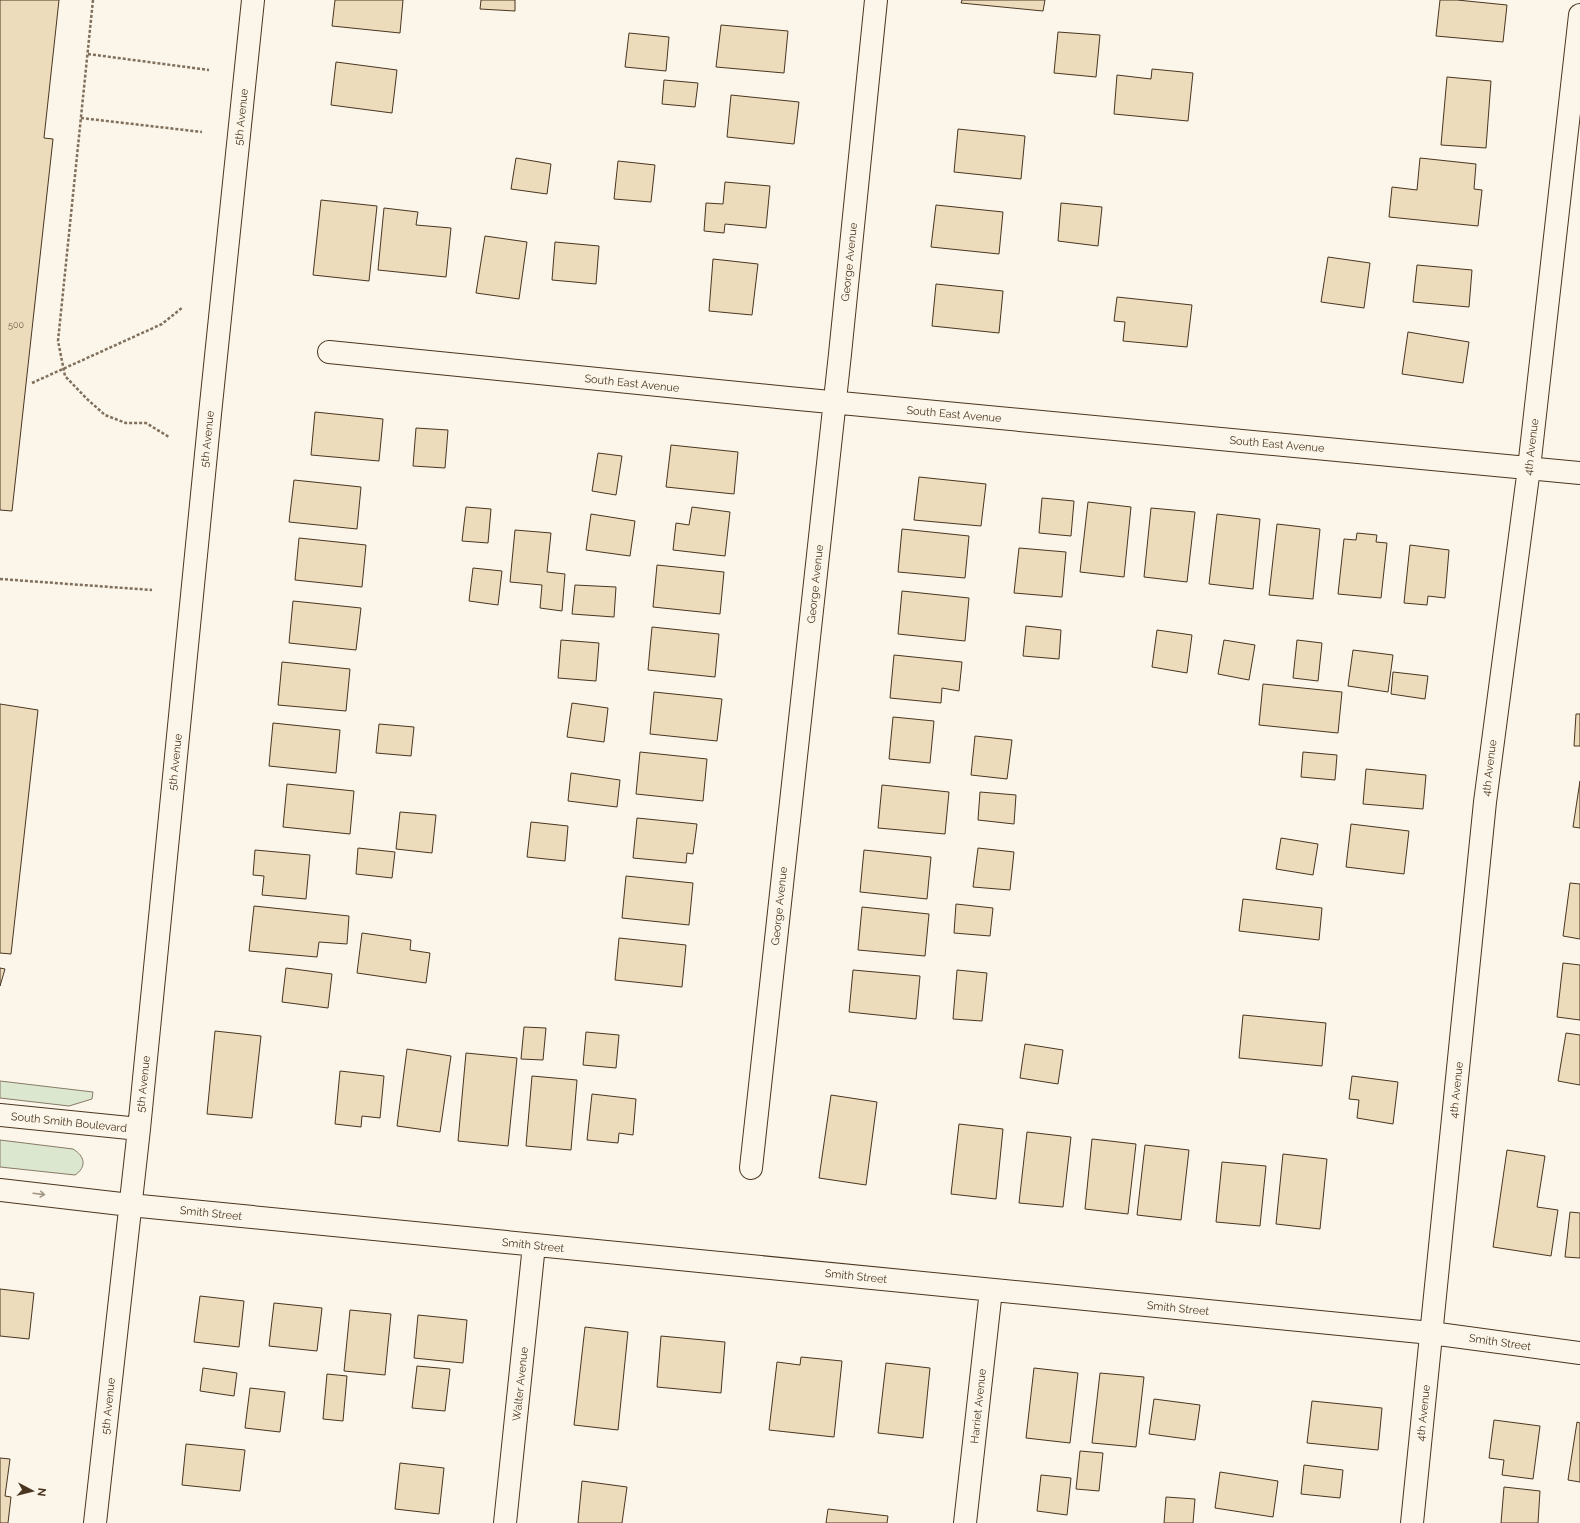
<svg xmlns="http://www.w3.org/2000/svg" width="1580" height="1523" viewBox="0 0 1580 1523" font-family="Raleway,sans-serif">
<rect width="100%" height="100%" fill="#fbf6e9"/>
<path fill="#dce7d0" stroke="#887966" d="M0,1081L93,1092L92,1099L69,1106L0,1098Z
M0,1140L73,1149C85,1156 87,1167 75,1175L0,1167Z"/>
<path fill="#ecdcbc" stroke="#4a3520" d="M0,0H59L44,138L53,139L12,511L0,510Z
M335,0H403L400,33L332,26Z
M481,0H515V11L480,9Z
M962,0H1045L1043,11L961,3Z
M1440,0H1457L1507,5L1503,42L1436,36Z
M721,25L788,31L784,73L716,67Z
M1058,32L1100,35L1096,77L1054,73Z
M629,33L669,37L666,71L625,67Z
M336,62L397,70L392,113L331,105Z
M1152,69L1193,73L1188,121L1114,114L1117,75L1151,79Z
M1447,77L1491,81L1486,148L1441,145Z
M664,80L698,83L695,107L662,104Z
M731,95L799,102L794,144L727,137Z
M958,129L1025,136L1021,179L954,172Z
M516,158L551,164L547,194L511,189Z
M1420,158L1476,164L1474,189L1482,190L1478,226L1389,217L1392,187L1417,190Z
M618,161L655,165L651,202L614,199Z
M725,182L770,186L766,228L725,224L724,233L704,231L706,203L723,204Z
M321,200L377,206L369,281L313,275Z
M1061,203L1102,207L1098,246L1058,241Z
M936,205L1003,212L999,254L931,247Z
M384,208L418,212L416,225L451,228L446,277L378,270Z
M485,236L527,242L519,299L476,293Z
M555,242L599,246L596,284L552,280Z
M1328,257L1370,263L1364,308L1321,302Z
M713,259L758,264L752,315L709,311Z
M1417,265L1472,270L1469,307L1413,302Z
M936,284L1003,291L999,333L932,326Z
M1117,297L1192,305L1187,347L1123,341L1125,322L1114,321Z
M1408,332L1469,342L1463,383L1402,374Z
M315,412L383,419L379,461L311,455Z
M416,428L448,430L445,468L413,466Z
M671,445L738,452L734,494L666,487Z
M598,453L622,456L616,495L592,491Z
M919,477L986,484L981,526L914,520Z
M294,480L361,487L357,529L289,522Z
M1042,498L1074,501L1071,536L1039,533Z
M1088,502L1131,507L1124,577L1080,572Z
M466,507L491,509L488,543L462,541Z
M692,507L730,512L725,556L673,550L676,523L689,525Z
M1151,508L1195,512L1187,582L1144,577Z
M591,514L635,521L630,556L586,550Z
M1217,514L1260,519L1253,589L1209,584Z
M1277,524L1320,529L1313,599L1269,595Z
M902,529L969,536L965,578L898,572Z
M515,530L551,533L547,572L565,574L562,611L540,608L542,585L510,582Z
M1357,533L1377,535L1376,542L1387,543L1381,598L1338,594L1344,539L1356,540Z
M299,538L366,545L362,587L295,580Z
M1410,545L1449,550L1445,598L1428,596L1427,605L1404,603Z
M1019,548L1066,552L1062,597L1014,593Z
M657,565L724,572L720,614L653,607Z
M473,568L502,571L498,605L469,601Z
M575,585L616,587L614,617L572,614Z
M902,591L969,598L965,641L898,634Z
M293,601L361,608L356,650L289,643Z
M1026,626L1061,630L1059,659L1023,656Z
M652,627L719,634L715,677L648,670Z
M1157,630L1192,635L1187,673L1152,667Z
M561,640L599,643L596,681L558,678Z
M1224,640L1255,645L1249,680L1218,674Z
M1297,640L1322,643L1318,681L1293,678Z
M1353,650L1393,655L1388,692L1348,686Z
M894,655L962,662L959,691L942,688L941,703L890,698Z
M282,662L350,669L346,711L278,705Z
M1393,672L1428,676L1425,699L1391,694Z
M1263,684L1342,692L1338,733L1259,725Z
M654,692L722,699L717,741L650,734Z
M572,703L608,708L604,742L567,737Z
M0,704L38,710L11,954L0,953Z
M1576,714H1580V746H1574Z
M893,717L934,721L930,763L889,759Z
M273,723L340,730L336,773L269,766Z
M379,724L414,727L411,756L376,753Z
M975,736L1012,740L1007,779L971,775Z
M640,752L707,759L703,801L636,794Z
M1303,752L1337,755L1335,780L1301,777Z
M1366,769L1426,775L1423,809L1363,804Z
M571,773L620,780L617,807L568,801Z
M1580,781V828L1573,827Z
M287,784L354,791L350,834L283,827Z
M882,785L949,792L945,834L878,828Z
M980,792L1016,795L1014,824L978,820Z
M400,812L436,815L432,853L396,849Z
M637,818L697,824L693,854L687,853L686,863L633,858Z
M531,822L568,826L565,861L527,857Z
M1351,824L1409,831L1404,874L1346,867Z
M1281,838L1318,844L1313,875L1276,869Z
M358,848L395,852L392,878L356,874Z
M978,848L1014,852L1010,890L973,887Z
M255,850L310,855L306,899L262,895L264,876L253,875Z
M864,850L931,857L927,899L860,892Z
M626,876L693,883L689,925L622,918Z
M1570,883L1580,884V939L1563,936Z
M1243,899L1322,908L1319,940L1239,931Z
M956,904L993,908L990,936L954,933Z
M254,906L349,916L347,944L319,942L317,957L249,951Z
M862,907L929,914L925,956L858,950Z
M362,933L411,940L410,950L430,953L426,983L357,973Z
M619,938L686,945L682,987L615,980Z
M1563,963L1580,965V1020L1557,1017Z
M0,968L5,969L0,986Z
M286,968L332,974L328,1008L282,1002Z
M853,970L920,976L916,1019L849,1012Z
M957,970L987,973L982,1021L953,1019Z
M1243,1015L1326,1023L1322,1066L1239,1058Z
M524,1027L546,1028L543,1060L521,1059Z
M215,1031L261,1036L252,1118L207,1114Z
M586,1032L619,1035L616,1068L583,1065Z
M1566,1033L1580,1035V1085L1558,1081Z
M1025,1044L1063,1050L1058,1084L1020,1078Z
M407,1049L451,1056L440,1132L397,1126Z
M466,1053L517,1058L508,1146L458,1141Z
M340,1071L384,1076L380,1118L362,1116L361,1127L335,1124Z
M532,1076L577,1080L571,1150L526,1146Z
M1352,1076L1398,1082L1393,1124L1357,1118L1359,1100L1349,1099Z
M592,1094L636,1099L633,1135L619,1133L618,1143L587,1140Z
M831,1095L877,1102L866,1185L819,1178Z
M959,1124L1003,1129L996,1199L951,1194Z
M1027,1132L1071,1137L1063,1207L1019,1203Z
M1092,1139L1136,1144L1128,1214L1085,1209Z
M1145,1145L1189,1150L1181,1220L1137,1215Z
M1507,1150L1545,1156L1537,1207L1558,1210L1551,1256L1493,1247Z
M1283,1154L1327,1159L1320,1229L1276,1224Z
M1222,1162L1266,1166L1260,1226L1216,1222Z
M1570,1212L1580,1213V1258L1565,1257Z
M0,1289L34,1293L29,1339L0,1336Z
M200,1296L244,1301L239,1347L194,1342Z
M274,1303L322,1308L317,1351L269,1346Z
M350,1310L391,1314L385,1375L344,1371Z
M418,1315L467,1320L463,1363L414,1358Z
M585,1327L628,1332L618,1430L574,1425Z
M661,1336L725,1342L721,1393L657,1387Z
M801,1357L842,1361L834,1437L769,1430L777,1362L800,1365Z
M886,1363L930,1368L923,1438L878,1433Z
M417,1366L450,1369L445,1411L412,1408Z
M203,1368L237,1373L234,1396L200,1391Z
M1034,1368L1078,1373L1070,1443L1026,1438Z
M1100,1373L1144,1377L1136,1447L1092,1443Z
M327,1374L347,1376L343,1421L323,1419Z
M250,1388L285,1392L280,1432L245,1428Z
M1154,1399L1200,1405L1195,1440L1149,1434Z
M1312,1401L1382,1408L1378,1450L1307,1443Z
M1494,1420L1540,1426L1533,1479L1502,1475L1504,1460L1489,1458Z
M1577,1422L1580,1423V1482L1568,1480Z
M186,1444L245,1450L240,1491L182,1485Z
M1080,1451L1103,1453L1099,1491L1076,1489Z
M0,1458L10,1459L5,1496L11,1497L8,1523H0Z
M400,1463L444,1468L439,1514L395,1509Z
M1304,1465L1343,1470L1340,1498L1301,1494Z
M1220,1472L1278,1481L1273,1517L1215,1508Z
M1041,1475L1071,1478L1067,1515L1037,1511Z
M582,1481L627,1487L622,1523H578Z
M1504,1487L1540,1491L1538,1523H1501Z
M1166,1497L1195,1499L1193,1523H1164Z
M828,1509L888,1516L887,1523H826Z"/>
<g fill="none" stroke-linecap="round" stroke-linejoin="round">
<defs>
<path id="street" d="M329,352L788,398L1580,473
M0,1115L139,1129
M751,1168L840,354L876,0
M0,1190L130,1205L1431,1333L1580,1353
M95,1523L139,1129L210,414L253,0
M505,1523L534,1245
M965,1523L991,1290
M1412,1523L1485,802L1529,468L1580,15"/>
</defs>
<use href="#street" stroke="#4a3520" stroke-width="24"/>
<path stroke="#7f6f5c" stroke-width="2.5" stroke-dasharray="3 2" stroke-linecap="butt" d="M93,0L58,341L65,376L87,399L105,415L126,423H146L169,437
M88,54L209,70
M81,118L202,132
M32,383L162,324L183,307
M0,579L152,590"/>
<use href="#street" stroke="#fbf6e9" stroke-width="22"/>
</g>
<defs><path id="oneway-shaft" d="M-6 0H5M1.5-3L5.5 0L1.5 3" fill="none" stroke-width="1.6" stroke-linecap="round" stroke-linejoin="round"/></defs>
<use stroke="#a29684" href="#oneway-shaft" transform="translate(39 1194) rotate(7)"/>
<g text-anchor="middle" stroke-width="3" stroke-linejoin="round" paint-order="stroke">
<g font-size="9" fill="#725f47">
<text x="16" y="328">500</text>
</g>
<g font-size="11" fill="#4a3520" stroke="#fbf6e9">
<text transform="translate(241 117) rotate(-84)" y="4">5th Avenue</text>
<text transform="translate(849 262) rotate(-84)" y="4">George Avenue</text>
<text transform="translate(632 383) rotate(6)" y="4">South East Avenue</text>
<text transform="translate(954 414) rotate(5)" y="4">South East Avenue</text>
<text transform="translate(207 439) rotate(-84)" y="4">5th Avenue</text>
<text transform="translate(1277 444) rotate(5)" y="4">South East Avenue</text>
<text transform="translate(1531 447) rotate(-83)" y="4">4th Avenue</text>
<text transform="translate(815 584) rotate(-84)" y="4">George Avenue</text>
<text transform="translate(175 762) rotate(-84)" y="4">5th Avenue</text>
<text transform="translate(1489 768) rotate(-83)" y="4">4th Avenue</text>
<text transform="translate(779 906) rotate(-84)" y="4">George Avenue</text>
<text transform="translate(143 1084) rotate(-84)" y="4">5th Avenue</text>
<text transform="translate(1456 1090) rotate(-84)" y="4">4th Avenue</text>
<text transform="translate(69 1122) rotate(6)" y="4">South Smith Boulevard</text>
<text transform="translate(211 1213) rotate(6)" y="4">Smith Street</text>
<text transform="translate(533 1245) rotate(6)" y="4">Smith Street</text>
<text transform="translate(856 1276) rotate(6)" y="4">Smith Street</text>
<text transform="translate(1178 1308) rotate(6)" y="4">Smith Street</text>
<text transform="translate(1500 1342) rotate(8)" y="4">Smith Street</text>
<text transform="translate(520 1384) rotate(-84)" y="4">Walter Avenue</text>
<text transform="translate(108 1406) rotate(-84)" y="4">5th Avenue</text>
<text transform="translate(978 1406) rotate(-84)" y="4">Harriet Avenue</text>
<text transform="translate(1423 1413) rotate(-84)" y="4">4th Avenue</text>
</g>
</g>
<g transform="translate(32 1491) rotate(97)" stroke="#fbf6e9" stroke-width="3" paint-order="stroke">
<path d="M0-3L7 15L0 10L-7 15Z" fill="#4a3520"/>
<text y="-6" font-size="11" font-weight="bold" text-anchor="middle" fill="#4a3520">N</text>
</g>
</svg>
